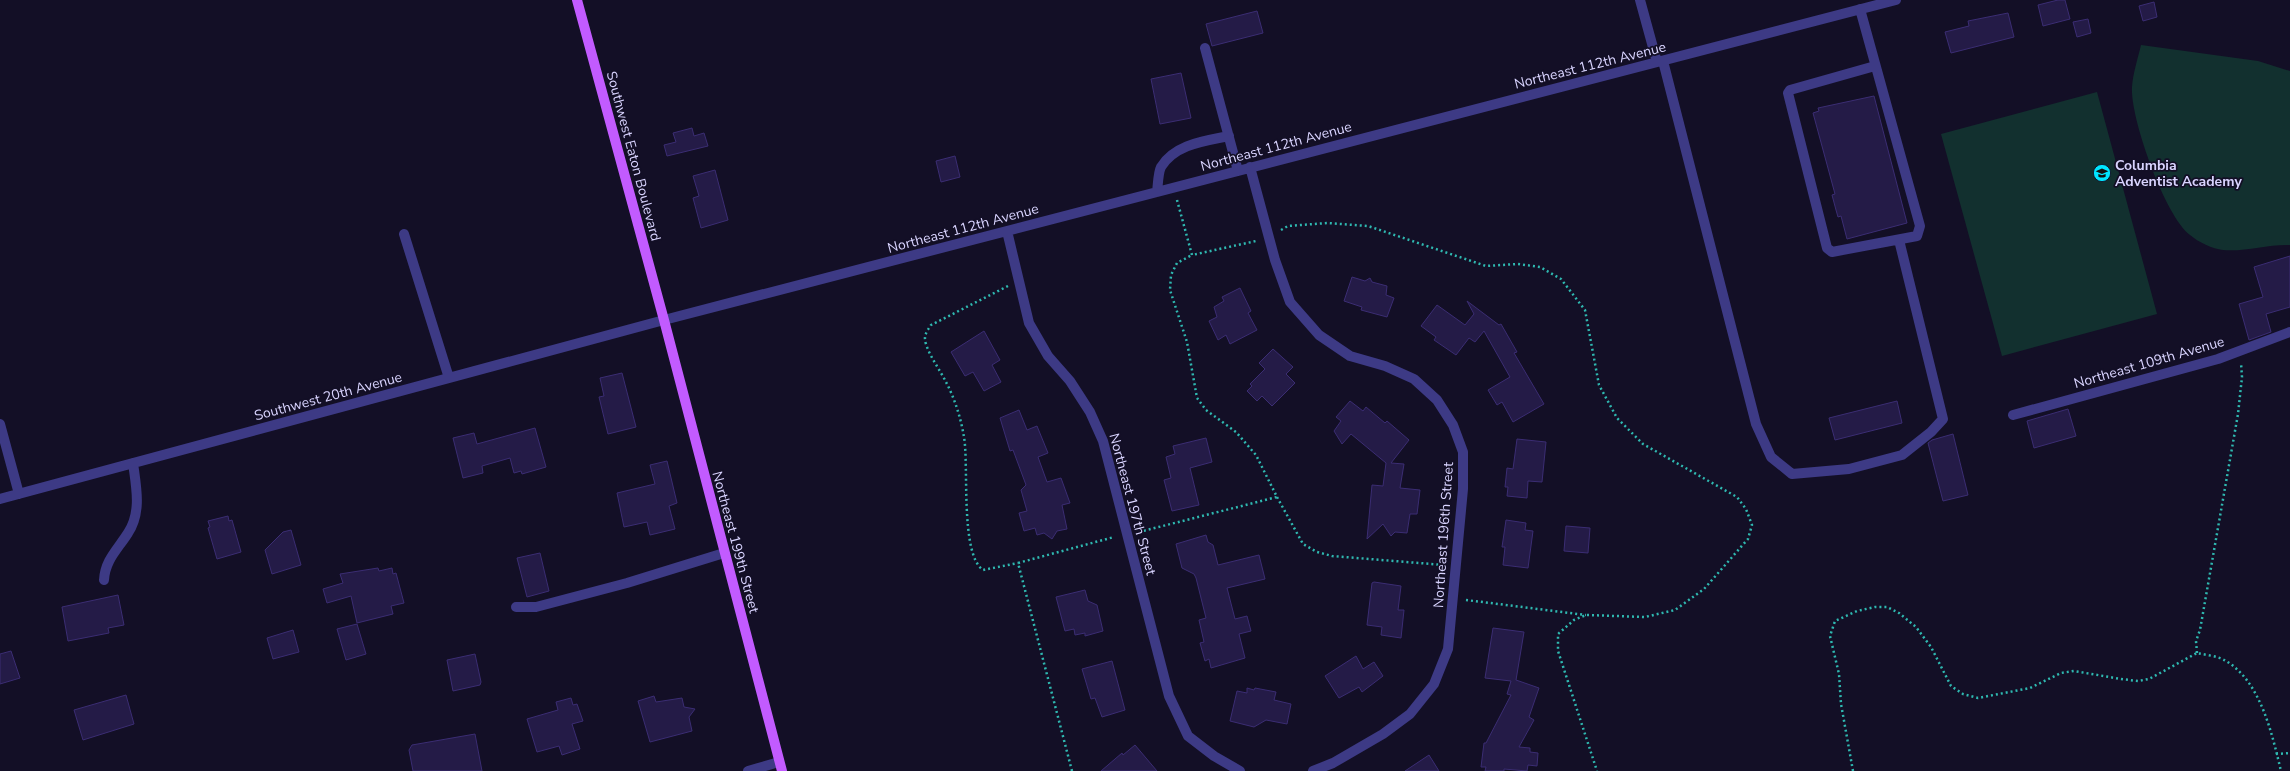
<svg xmlns="http://www.w3.org/2000/svg" width="2290" height="771" viewBox="0 0 2290 771" font-family="'Nunito Sans',sans-serif">
<rect width="100%" height="100%" fill="#130f26"/>
<path fill="#12302f" d="M2141,45L2258,61L2290,71V245C2268,244 2245,252 2223,250C2213,249 2198,242 2190,235C2165,216 2130,118 2132,87C2133,73 2138,58 2141,45Z
M2097,92L2157,314L2002,356L1941,134Z"/>
<path fill="#241b47" stroke="#3b2d73" d="M2058,0H2065L2070,19L2043,26L2038,5Z
M2154,2L2157,17L2143,21L2139,6Z
M1257,11L1263,33L1212,46L1206,24Z
M2008,13L2014,37L1951,53L1945,32L1969,26L1968,21Z
M2088,19L2091,33L2077,37L2073,22Z
M1181,73L1191,118L1160,124L1151,79Z
M1874,96L1907,223L1847,239L1841,216L1838,217L1836,210L1832,195L1835,194L1813,113L1819,111L1818,108Z
M692,128L694,136L704,133L708,146L667,156L664,145L676,142L673,133Z
M955,156L960,177L941,182L936,161Z
M715,170L728,220L701,228L693,198L699,196L693,176Z
M2290,256V307L2266,314L2271,332L2249,340L2239,304L2263,297L2254,267Z
M1352,277L1365,281L1370,278L1372,282L1387,286L1386,295L1394,298L1387,317L1361,310L1362,307L1344,301Z
M1240,288L1251,311L1248,313L1257,330L1230,344L1226,335L1218,340L1209,321L1217,317L1214,307L1224,301L1222,297Z
M1467,301L1499,325L1501,324L1517,352L1514,353L1544,404L1513,422L1502,402L1497,405L1488,390L1510,377L1484,331L1475,342L1469,338L1456,355L1434,340L1436,337L1421,326L1437,305L1465,325L1474,314Z
M984,331L1000,360L992,365L1001,382L984,391L973,372L965,376L951,352Z
M1273,349L1293,367L1286,374L1295,383L1272,406L1262,396L1257,401L1247,391L1252,386L1250,384L1265,369L1259,363Z
M622,373L636,427L608,434L599,397L604,396L600,378Z
M1350,401L1363,411L1366,407L1385,423L1387,421L1409,440L1391,463L1404,464L1400,488L1420,490L1417,514H1410L1407,533L1395,532L1391,536L1383,524L1367,539L1372,485L1383,486L1386,463L1351,434L1342,444L1334,431L1341,421L1336,417Z
M1897,401L1902,423L1835,440L1829,418Z
M2068,409L2076,436L2034,448L2027,421Z
M1019,410L1027,430L1037,426L1048,453L1038,457L1047,482L1061,478L1070,503L1062,505L1067,529L1057,531L1052,539L1044,533L1037,535L1035,528L1024,531L1019,513L1027,511L1021,490L1026,485L1013,450L1010,451L1000,418Z
M535,428L546,467L522,474L521,471L514,473L510,458L482,466L483,473L463,478L453,438L474,433L477,444Z
M1953,434L1968,495L1943,501L1928,443L1932,440Z
M1206,438L1212,462L1190,468L1199,505L1172,511L1164,480L1171,478L1166,457L1175,454L1173,446Z
M1517,439L1546,442L1542,482L1528,481L1527,498L1507,496L1508,487H1505L1507,468L1513,469Z
M667,461L677,503L669,506L675,529L650,535L647,522L624,527L617,493L655,484L650,465Z
M228,516L229,521L232,520L241,552L217,559L208,528L210,527L208,521Z
M1506,520L1526,523L1525,530L1533,531L1528,568L1503,565L1505,547H1502Z
M1566,526L1590,528L1588,553L1564,551Z
M291,530L301,565L272,574L265,550L283,532Z
M1206,535L1208,542L1213,545L1218,565L1259,555L1265,579L1227,588L1235,619L1247,616L1251,631L1239,634L1245,658L1211,668L1209,659L1205,661L1200,643L1204,642L1199,620L1206,618L1196,578L1194,574L1182,568L1176,544Z
M540,553L549,591L527,597L517,558Z
M378,568L379,571L392,568L393,574L396,573L404,603L391,606L393,614L357,623L351,596L327,603L323,589L343,583L340,574Z
M1374,582L1401,586L1398,610H1404L1401,638L1381,635L1382,627L1367,625L1372,583Z
M1085,590L1088,601L1097,605L1103,631L1085,636V633L1075,635L1074,629L1065,631L1056,597Z
M118,595L124,625L108,628L109,633L68,641L62,607Z
M357,624L366,654L346,660L337,629Z
M1493,628L1524,632L1516,680L1539,688L1529,717L1534,720L1519,747L1530,748V752L1538,753L1537,766L1528,765L1527,771L1504,769V771H1485L1486,767H1481L1484,743H1486L1511,695L1507,694L1511,681L1485,678Z
M293,630L299,652L273,659L267,638Z
M11,651L20,678L0,684V654Z
M475,654L481,682L480,685L453,691L447,660Z
M1356,656L1363,669L1374,662L1383,676L1362,692L1359,687L1339,698L1325,676Z
M1112,661L1125,710L1102,717L1095,698L1091,699L1082,669Z
M1247,688L1254,690L1255,688L1276,692L1274,700L1291,704L1287,724L1266,720L1254,727L1230,721L1237,691L1247,693Z
M126,695L134,724L83,740L74,710Z
M654,696L656,702L682,698L684,707L695,709L689,717L692,731L650,742L638,701Z
M571,698L573,705L577,704L583,721L572,724L580,749L562,755L559,746L537,752L527,719L558,710L556,702Z
M475,734L482,771H413L409,750L412,745Z
M1135,745L1157,771H1101L1122,753L1123,755Z
M1429,755L1439,771H1405Z"/>
<g fill="none" stroke-linecap="round" stroke-linejoin="round">
<path stroke="#2fb8b0" stroke-width="2.5" stroke-dasharray="2 3" stroke-linecap="butt" d="M1177,200L1192,255L1256,241
M1281,230L1288,226L1327,223L1368,226L1486,266L1518,264L1540,267L1561,279L1585,310L1599,385L1617,418L1643,444L1737,497L1746,509L1752,525L1748,539L1704,589L1675,610L1645,617L1586,615L1574,620L1558,634V651L1597,771
M1008,286L931,325C927,331 923,336 926,344C930,357 940,370 946,382C955,399 961,419 964,437C969,466 960,554 983,570L1018,563
M1277,497L1303,544L1317,552L1332,556L1444,565
M1139,532L1277,497L1256,455L1236,432L1206,410L1197,398L1187,342L1170,290L1171,275L1177,263L1192,255
M1466,600L1586,615
M2197,653L2196,641L2200,630L2238,414L2242,377L2241,363
M2276,754L2290,753
M1072,771L1018,563L1114,537
M1853,771L1841,704L1839,674L1830,636L1835,621L1857,611L1875,607H1887L1899,613L1916,627L1931,647L1951,686L1963,694L1978,698L2030,688L2061,673L2074,671L2121,679L2138,681L2149,679L2197,653C2206,655 2218,656 2226,661C2261,682 2272,734 2281,771"/>
<path stroke="#3d3a85" stroke-width="10" d="M1640,0L1657,62
M1860,9L1920,226L1917,236L1832,252L1827,248L1788,93L1790,90L1875,66
M1205,48L1238,171
M1663,61L1756,424L1771,457L1792,474L1849,469L1902,455L1931,432L1943,419L1899,240
M1250,167L1275,260L1290,302L1319,335L1350,356L1385,366L1414,379L1437,400L1453,425L1463,452V489L1448,649L1434,684L1410,714L1383,734L1333,763L1313,771
M1157,192C1158,185 1158,173 1161,167C1175,144 1205,141 1229,136
M1007,231L1029,323L1048,356L1070,381L1090,412L1103,441L1169,696L1188,736L1214,756L1240,771
M404,234L449,378
M2013,415L2218,359L2290,332
M0,424L19,494
M0,499L664,320L1896,0
M104,580C105,560 118,549 128,533C142,512 136,486 133,463
M516,607H536L627,583L724,553
M748,771L779,762"/>
<path stroke="#c25bff" stroke-width="10" d="M577,0L664,320L782,771"/>
</g>
<defs>
<symbol id="school-disc" viewBox="-11 -11 22 22"><circle r="9.5" fill="#00e5ff" stroke="#130f26"/><path d="M0-5L7-2L0 1L-7-2ZM-4 1L0 2.5L4 1V4Q0 6-4 4Z" fill="#111"/></symbol>
</defs>
<g fill-rule="evenodd">
<use href="#school-disc" x="2092" y="163" width="20" height="20"/>
</g>
<g text-anchor="middle" stroke-width="3.5" stroke-linejoin="round" paint-order="stroke">
<g font-size="14" fill="#d9d4ff" stroke="#130f26">
<text transform="translate(1590 65) rotate(-14)" y="5">Northeast 112th Avenue</text>
<text transform="translate(1276 146) rotate(-15)" y="5">Northeast 112th Avenue</text>
<text transform="translate(634 156) rotate(75)" y="5">Southwest Eaton Boulevard</text>
<text transform="translate(963 228) rotate(-15)" y="5">Northeast 112th Avenue</text>
<text transform="translate(2149 362) rotate(-16)" y="5">Northeast 109th Avenue</text>
<text transform="translate(328 396) rotate(-15)" y="5">Southwest 20th Avenue</text>
<text transform="translate(1133 504) rotate(75)" y="5">Northeast 197th Street</text>
<text transform="translate(1443 535) rotate(-86)" y="5">Northeast 196th Street</text>
<text transform="translate(736 542) rotate(75)" y="5">Northeast 199th Street</text>
</g>
<g font-size="14" font-weight="bold" fill="#d9d4ff" stroke="#130f26" text-anchor="start">
<text x="2115" y="170">Columbia<tspan x="2115" dy="16">Adventist Academy</tspan></text>
</g>
</g>
</svg>
